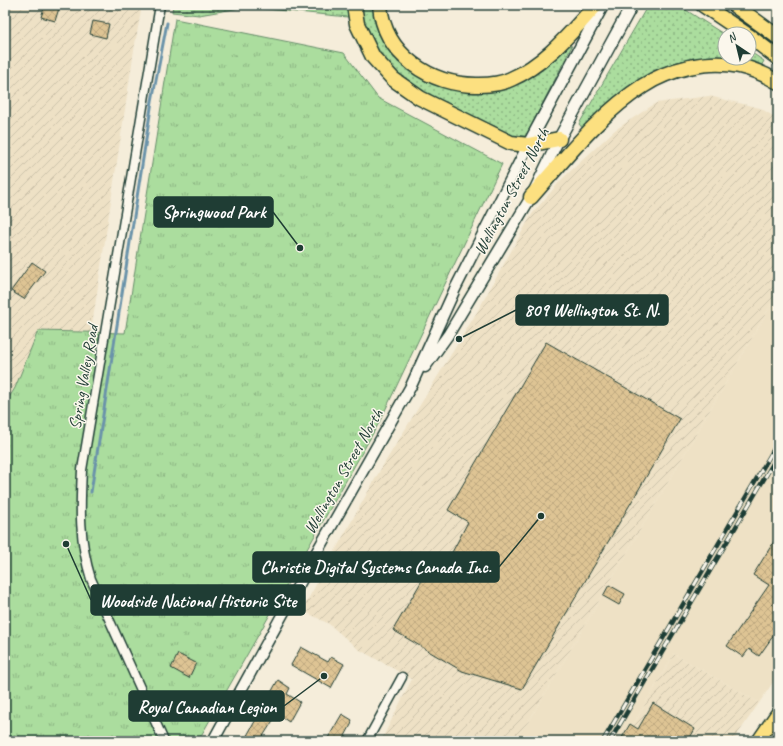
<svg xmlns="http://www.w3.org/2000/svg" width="783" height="746" viewBox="0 0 783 746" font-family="Caveat,sans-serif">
<defs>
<pattern id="industrial-furrows" width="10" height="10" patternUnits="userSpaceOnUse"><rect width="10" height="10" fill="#eee1c5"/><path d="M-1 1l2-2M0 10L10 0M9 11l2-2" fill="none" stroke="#ccc2aa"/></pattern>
<pattern id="grass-dots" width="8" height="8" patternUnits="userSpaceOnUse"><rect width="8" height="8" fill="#abdd9e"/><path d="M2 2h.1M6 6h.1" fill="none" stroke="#8bb482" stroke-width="1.8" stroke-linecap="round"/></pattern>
<pattern id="park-tufts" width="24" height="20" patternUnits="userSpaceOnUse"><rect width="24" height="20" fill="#abdd9e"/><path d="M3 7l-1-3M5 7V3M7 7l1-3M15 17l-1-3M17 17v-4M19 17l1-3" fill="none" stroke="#8bb482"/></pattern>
<pattern id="building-cross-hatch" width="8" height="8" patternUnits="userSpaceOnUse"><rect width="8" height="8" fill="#dec494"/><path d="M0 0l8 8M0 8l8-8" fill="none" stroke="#bea980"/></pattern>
</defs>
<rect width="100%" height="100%" fill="#f5edda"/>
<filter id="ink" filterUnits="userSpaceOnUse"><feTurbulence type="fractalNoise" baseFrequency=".025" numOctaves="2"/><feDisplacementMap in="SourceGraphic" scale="8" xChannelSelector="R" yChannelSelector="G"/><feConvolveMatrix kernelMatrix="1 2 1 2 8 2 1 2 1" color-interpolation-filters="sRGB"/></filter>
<g filter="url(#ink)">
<path fill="#eee1c5" d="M778,293V675L759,703L674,654L624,741H513L529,721Z"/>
<path fill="url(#industrial-furrows)" d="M5,5H142L134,50L91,332L38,331L15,388L5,404Z
M709,96L760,108L778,119V293L529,721L513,741H381L412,679L358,649L329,624L302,610L379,472L477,312L532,214L562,179L615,130L656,103Z
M674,654L759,703L733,741H624Z"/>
<path fill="url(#grass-dots)" stroke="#658d69" d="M173,5H347L348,17L246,7L199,15L172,12Z
M358,5H373L374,16L381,33L391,50L406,67L428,82L450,89L474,93L495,91L564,45L572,46L526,136H515L503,133L405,83L376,53L365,31Z
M648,5H678L725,35V58H749V51L764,61L760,68L699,60L584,130L579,124Z"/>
<path fill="url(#park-tufts)" stroke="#658d69" d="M175,19L344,53L378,98L502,164L380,421L198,741H5V404L15,388L38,331L125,333Z"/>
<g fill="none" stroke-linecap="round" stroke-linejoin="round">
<path stroke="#6b93aa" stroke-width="3" d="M91,492L152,101L167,23"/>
</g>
<path fill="url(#building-cross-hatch)" stroke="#1f3d34" d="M45,5H60L55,21L41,17Z
M93,21L109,24L106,38L90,34Z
M32,262L45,271L24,299L11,291Z
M546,342L680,419L522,689L462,671L393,630L438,553L448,560L468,522L448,510Z
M778,535V629L759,656L749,649L743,657L727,646L769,585L753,575Z
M609,585L625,594L619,605L603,596Z
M301,647L328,662L331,657L344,664L331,688L291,665Z
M178,654L196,663L189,678L171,668Z
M278,680L290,688L287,694L300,702L289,722L277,714L260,741H244Z
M653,703L695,729L688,741H620L630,724L638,729Z
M342,714L352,720L351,722L352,723L345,736L354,741H334L328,738Z"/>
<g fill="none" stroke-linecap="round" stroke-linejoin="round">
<defs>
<path id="minor" d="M160,5L82,470C80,509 79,540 91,579L164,741
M367,741L402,677"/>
<path id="tertiary" d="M425,367L448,335L531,197L559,139
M213,741L319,548L411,386L455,289L528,145"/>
<path id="secondary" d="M559,139L632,5
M528,145L603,5"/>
<path id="primary" d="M758,741L778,712"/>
<path id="motorway" d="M354,5L357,24L373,57L393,79L420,98L511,143L528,145L559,139
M380,5C384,55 431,86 479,85C490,85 501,84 511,79C546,64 571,32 596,5
M703,5L746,34
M734,5L778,37
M749,36L778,58
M531,197C565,159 599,114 643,86C669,69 708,59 739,66C753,69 766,75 778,82"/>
</defs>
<use href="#minor" stroke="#1f3d34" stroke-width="11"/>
<use href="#tertiary" stroke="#1f3d34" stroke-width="13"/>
<use href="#secondary" stroke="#1f3d34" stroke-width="14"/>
<use href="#primary" stroke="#1f3d34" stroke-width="15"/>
<use href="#motorway" stroke="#1f3d34" stroke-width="17"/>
<use href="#minor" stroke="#fbf7ec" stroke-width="8"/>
<use href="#tertiary" stroke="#fbf7ec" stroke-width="10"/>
<use href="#secondary" stroke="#fbf7ec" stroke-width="11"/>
<use href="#primary" stroke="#fce080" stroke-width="12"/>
<use href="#motorway" stroke="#fce080" stroke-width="14"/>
<defs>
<path id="rail" d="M603,741L778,442
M610,741L778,455"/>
</defs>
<use href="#rail" stroke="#1f3d34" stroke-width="4.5"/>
<use href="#rail" stroke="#fbf7ec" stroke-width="3" stroke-dasharray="9" stroke-linecap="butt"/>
</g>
</g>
<g text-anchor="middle" stroke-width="3" stroke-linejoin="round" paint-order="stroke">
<g font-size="17" fill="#1f3d34" stroke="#fbf7ec">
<text transform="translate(511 191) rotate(-62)" y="6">Wellington Street North</text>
<text transform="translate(83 377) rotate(-80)" y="6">Spring Valley Road</text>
<text transform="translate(343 471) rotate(-60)" y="6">Wellington Street North</text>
</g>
</g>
<path fill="none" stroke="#1f3d34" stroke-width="1.5" d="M300 248L273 212M459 339L516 310M541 516L499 567M66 544L91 600M324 676L284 706"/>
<g fill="#1f3d34" stroke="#fbf7ec" stroke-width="1.5">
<circle cx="300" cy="248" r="4"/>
<circle cx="459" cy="339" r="4"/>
<circle cx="541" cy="516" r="4"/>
<circle cx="66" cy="544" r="4"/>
<circle cx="324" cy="676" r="4"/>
</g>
<g fill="#1f3d34" stroke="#1f3d34" stroke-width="1.5">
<rect x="154" y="197" width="119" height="30" rx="4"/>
<rect x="516" y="295" width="152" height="30" rx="4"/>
<rect x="253" y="552" width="246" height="30" rx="4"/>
<rect x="91" y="585" width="214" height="30" rx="4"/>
<rect x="129" y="691" width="155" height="30" rx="4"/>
</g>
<g font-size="18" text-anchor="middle" font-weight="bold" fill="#fff">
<text x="214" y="218">Springwood Park</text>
<text x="592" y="316">809 Wellington St. N.</text>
<text x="376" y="573">Christie Digital Systems Canada Inc.</text>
<text x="198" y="607">Woodside National Historic Site</text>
<text x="207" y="713">Royal Canadian Legion</text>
</g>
<rect width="783" height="746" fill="none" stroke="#fbf7ec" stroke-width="20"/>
<rect x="10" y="10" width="763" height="726" fill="none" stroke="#1f3d34" stroke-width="1.5" filter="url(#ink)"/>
<g transform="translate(737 46) rotate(325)"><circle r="19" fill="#fbf7ec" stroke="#a3ada2"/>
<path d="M0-3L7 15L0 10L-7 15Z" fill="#1f3d34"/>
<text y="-6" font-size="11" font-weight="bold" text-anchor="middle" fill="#1f3d34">N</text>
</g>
</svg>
